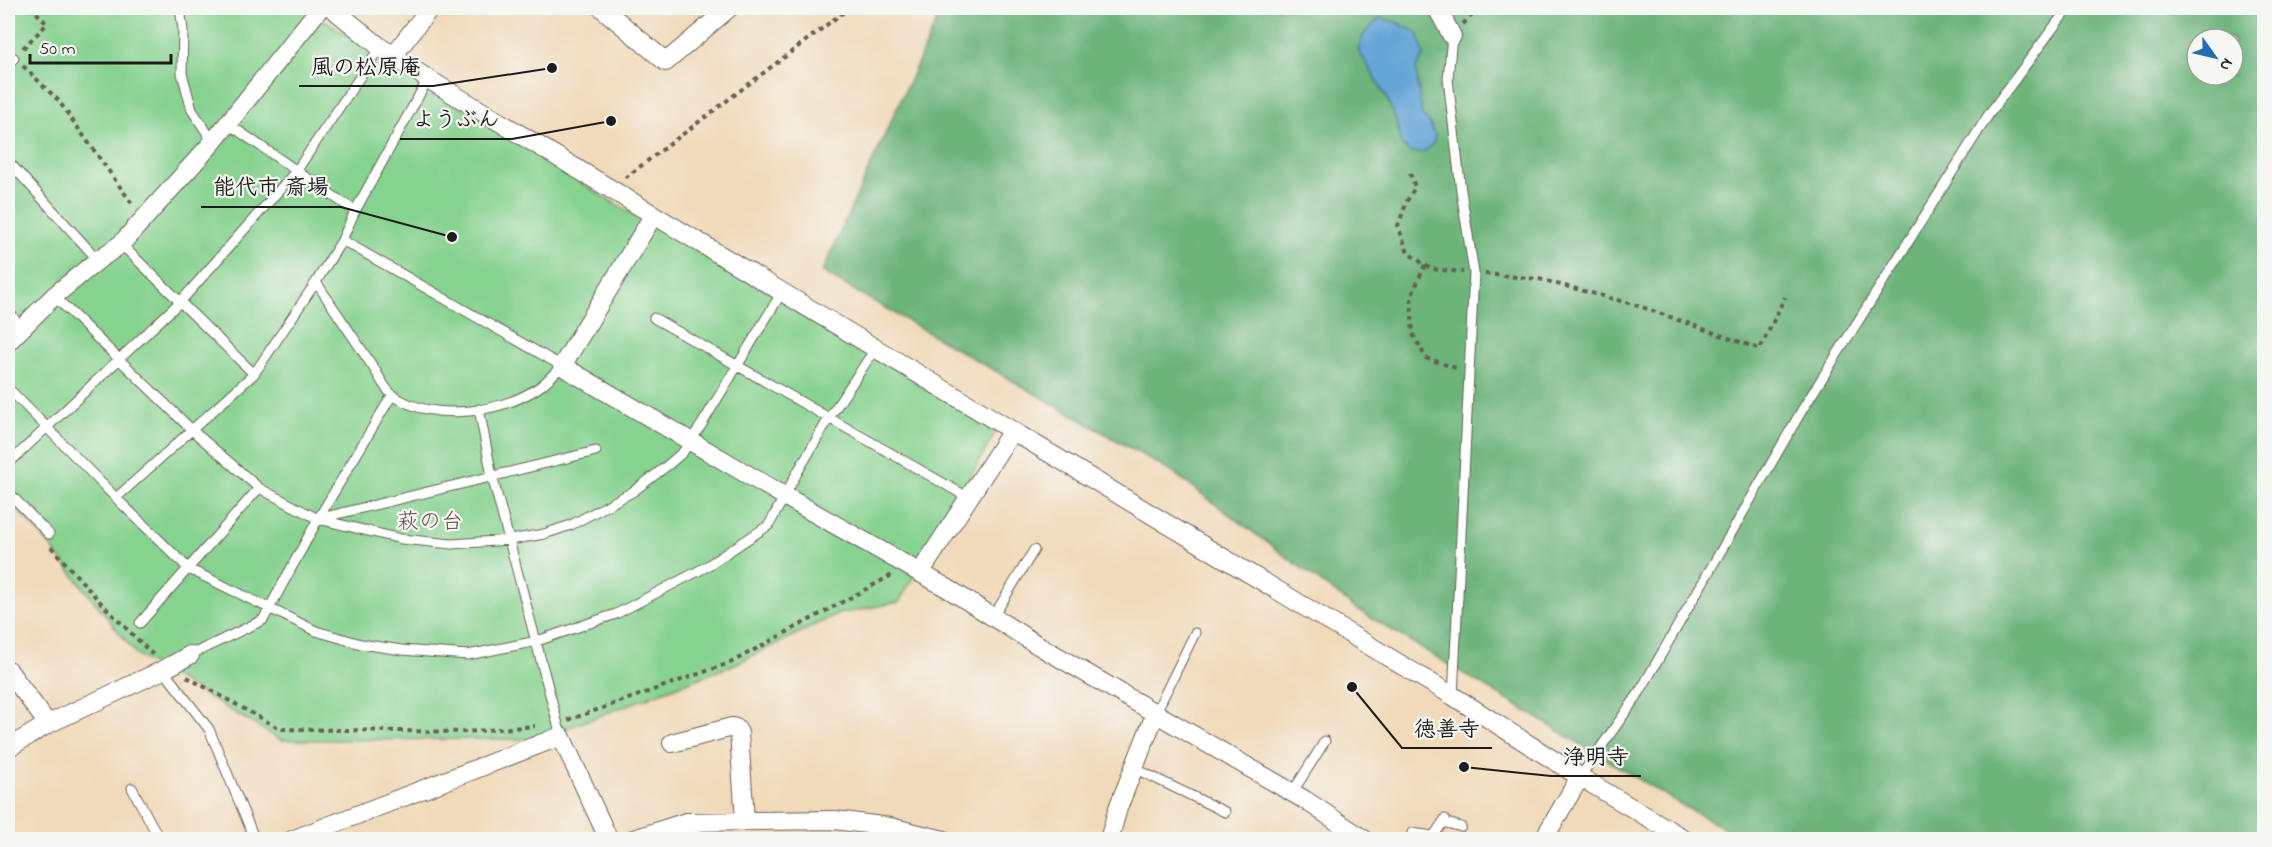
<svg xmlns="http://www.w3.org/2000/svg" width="2272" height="847" viewBox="0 0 2272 847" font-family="'Indie Flower','Klee One',sans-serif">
<rect width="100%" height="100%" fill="#f6f6f2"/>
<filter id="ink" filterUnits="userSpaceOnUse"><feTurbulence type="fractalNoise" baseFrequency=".0167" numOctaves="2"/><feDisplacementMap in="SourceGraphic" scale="12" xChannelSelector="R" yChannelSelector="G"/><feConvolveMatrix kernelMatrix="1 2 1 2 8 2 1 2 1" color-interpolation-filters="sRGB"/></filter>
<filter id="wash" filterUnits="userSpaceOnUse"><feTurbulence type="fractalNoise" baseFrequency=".008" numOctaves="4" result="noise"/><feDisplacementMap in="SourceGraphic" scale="24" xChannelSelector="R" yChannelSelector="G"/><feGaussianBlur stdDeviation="1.35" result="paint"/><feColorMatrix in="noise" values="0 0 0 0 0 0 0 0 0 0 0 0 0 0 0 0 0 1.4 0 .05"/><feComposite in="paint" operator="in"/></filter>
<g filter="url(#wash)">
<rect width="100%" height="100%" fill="#f1daba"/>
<path fill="#86d28f" stroke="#517756" stroke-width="1.5" d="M8,8H305L607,199L1000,424L899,602L838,614L733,665L538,739L281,740L137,655L40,533L8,500Z"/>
<path fill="#6cb47a" stroke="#44684b" stroke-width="1.5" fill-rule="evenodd" d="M940,8H2264V839H1745L1685,807L1358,610L1172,472L822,272L935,25ZM2197,39H2233V75H2197Z"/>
<path fill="#64a5d7" stroke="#40607a" stroke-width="1.5" d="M1380,18L1398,23L1418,33L1424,55L1416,69L1422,116L1429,122L1435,135L1434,143L1424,152L1412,153L1401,145C1398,110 1376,79 1358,50L1364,34Z"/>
</g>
<g filter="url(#ink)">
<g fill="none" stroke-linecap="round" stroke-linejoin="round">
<defs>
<path id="lane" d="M180,8L183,30L182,73L192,110L213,142
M1452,36L1448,79L1461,191L1474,273L1453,696
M8,64L14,58
M227,123L355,211
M8,161L98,260
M121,244L254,374
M316,282C336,312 356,341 375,370C380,378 386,391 394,396C434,423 505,413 542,385C549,379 556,372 562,366L342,240
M54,296L193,431L259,488L318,519L401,539L452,544L510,540L544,534L571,525L634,491L668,465L683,452L702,424L782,292
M8,311L22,328
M654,318L969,498
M8,388L116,498L189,569L316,631L361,644L402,650L468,655L537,641L616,614L704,568L769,525L797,473L829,418L875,349
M479,409L492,476L561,736
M8,464L181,301L297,170L380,47
M8,492L49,534
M116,498L254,374L316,282L342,240L355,211L428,79
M321,518L596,451
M993,617L1034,550
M140,623L259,488
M190,655L263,620L318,519L392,395
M163,670L209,729L255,840
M1156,712L1195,633
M1134,768L1225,812
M1580,777L1639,693L1802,410L1989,114L2068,8
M132,788L160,840
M1292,793L1325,741
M1443,822L1461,827
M1548,831L1562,840
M1412,833L1433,836
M1431,840L1445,819"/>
<path id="street" d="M332,8L380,47L428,79L1453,696L1580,777L1686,840
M602,8L666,62L729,8
M1437,8L1452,36
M393,56L430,8
M653,216L562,366L786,497L947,588L1036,644L1305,800L1365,840
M8,342L54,296L98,260L121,244L213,142L320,8
M920,573L1012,431
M8,670L48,724
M672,743L732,727L736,728L739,733L745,821
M8,748L48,724L163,670L190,655
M686,822L695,840
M292,840L561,736L609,840
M631,840L686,822L835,820L890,827L944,840
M1109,840L1118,808L1156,712
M1543,840L1580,777"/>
</defs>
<use href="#lane" stroke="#675e53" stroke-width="11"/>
<use href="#street" stroke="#675e53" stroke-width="20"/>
<path stroke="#675e53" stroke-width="4" stroke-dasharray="4.5 4.5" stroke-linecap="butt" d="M1463,24L1479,8
M23,48L47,24L32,8
M23,66L58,100L133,205
M1410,173L1415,187L1407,201L1398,226L1408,253L1431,269L1463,272
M625,178L849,8
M1425,265L1411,297L1413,334L1426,358L1456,368
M1485,274L1539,279L1636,305L1760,349L1785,297
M51,547L102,604L153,655
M187,677L280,729L465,732L535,726
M568,720L730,663L892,575"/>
<use href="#lane" stroke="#fff" stroke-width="9"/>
<use href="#street" stroke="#fff" stroke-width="18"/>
</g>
</g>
<g text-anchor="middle" stroke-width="4.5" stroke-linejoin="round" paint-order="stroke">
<g font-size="22" fill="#654d4a" stroke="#f6f6f2">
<text x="430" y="528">萩の台</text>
</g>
</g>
<path fill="none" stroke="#1c1c1c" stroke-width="2" d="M552 68L433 86H299M611 121L512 139H400M452 237L341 207H201M1352 687L1402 748H1492M1464 767L1551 776H1641"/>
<g fill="#1c1c1c" stroke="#f6f6f2" stroke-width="2">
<circle cx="552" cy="68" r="6"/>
<circle cx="611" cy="121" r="6"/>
<circle cx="452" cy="237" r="6"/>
<circle cx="1352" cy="687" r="6"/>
<circle cx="1464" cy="767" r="6"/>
</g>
<g font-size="22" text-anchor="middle" font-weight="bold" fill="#1c1c1c" stroke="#f6f6f2" stroke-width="4.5" stroke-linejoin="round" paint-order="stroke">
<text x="366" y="74">風の松原庵</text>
<text x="456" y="126">ようぶん</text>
<text x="271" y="194">能代市 斎場</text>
<text x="1447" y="736">徳善寺</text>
<text x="1596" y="764">浄明寺</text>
</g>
<rect width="2272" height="847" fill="none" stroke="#f6f6f2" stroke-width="30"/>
<g transform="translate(2215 57) rotate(124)"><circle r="28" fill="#f6f6f2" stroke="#9f9f9c" stroke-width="1.5"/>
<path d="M0-4.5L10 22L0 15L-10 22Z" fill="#1f6fb2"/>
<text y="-9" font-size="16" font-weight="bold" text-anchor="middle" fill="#1c1c1c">N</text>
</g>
<path d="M30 54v9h141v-9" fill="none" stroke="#1c1c1c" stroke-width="3"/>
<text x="39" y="54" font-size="18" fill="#1c1c1c" stroke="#f6f6f2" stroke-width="4.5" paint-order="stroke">50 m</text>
</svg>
